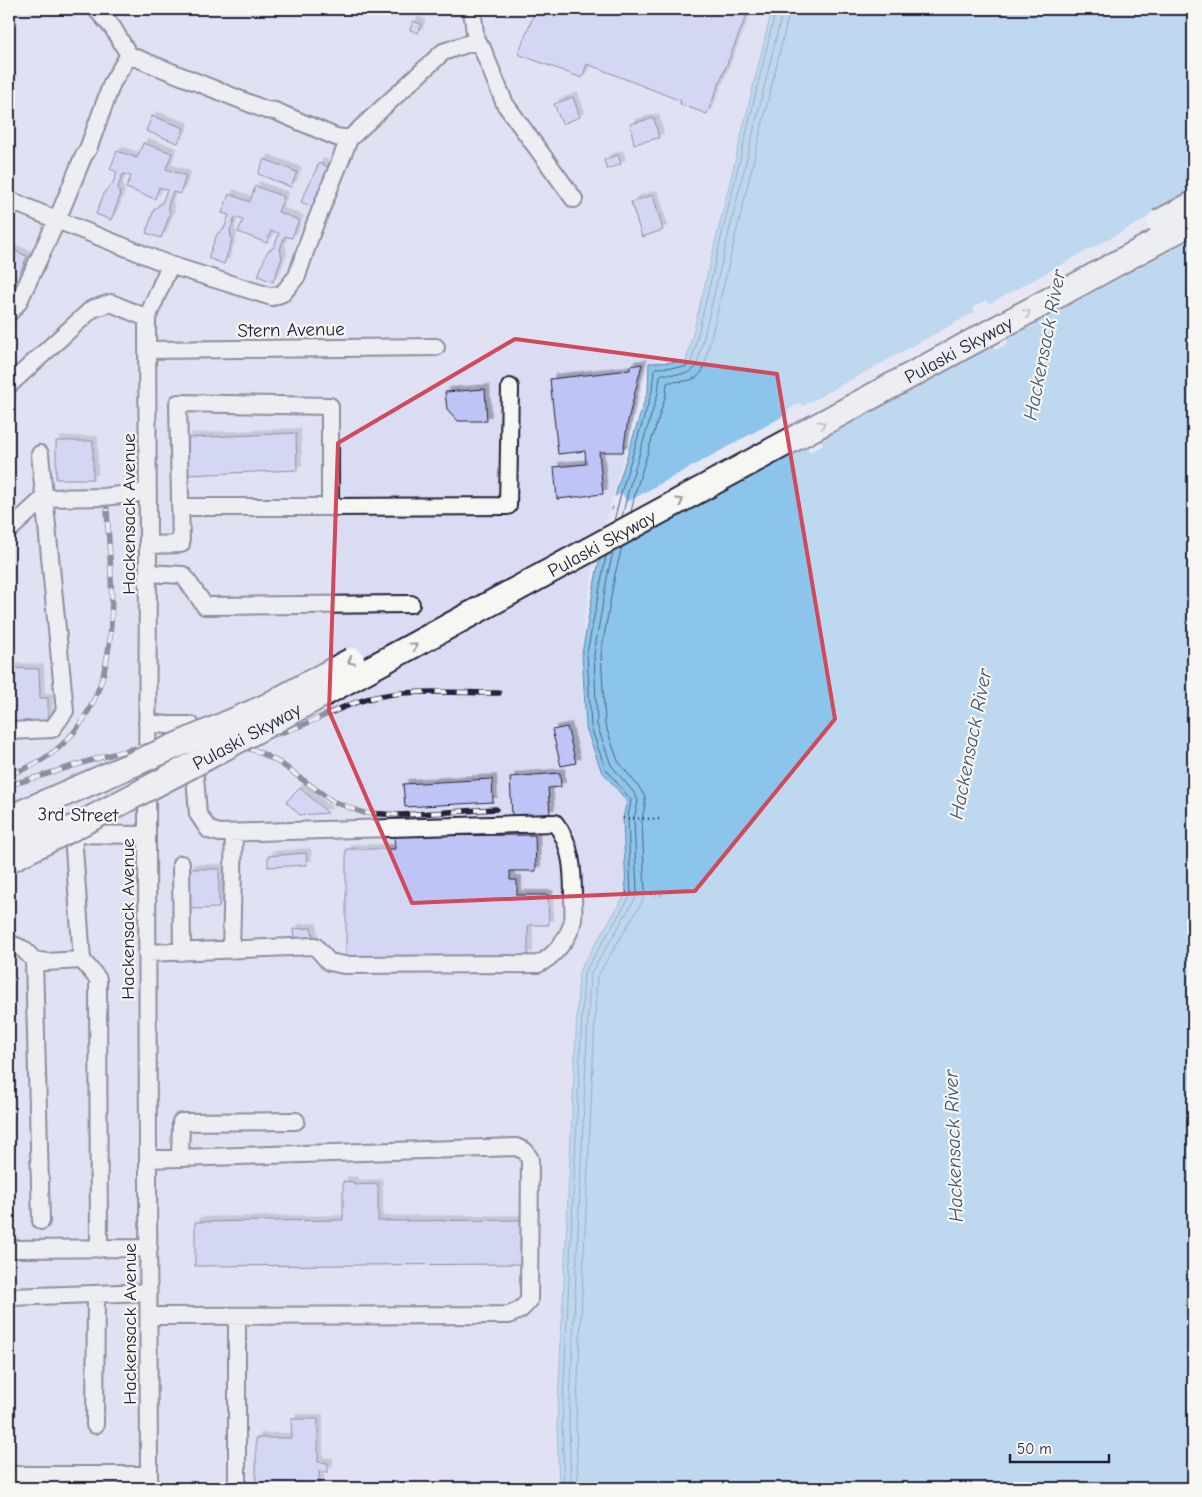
<svg xmlns="http://www.w3.org/2000/svg" width="1202" height="1497" viewBox="0 0 1202 1497" font-family="'Comic Neue',sans-serif">
<defs>
<filter id="shadow"><feDropShadow dx="4.5" dy="-4.5" stdDeviation="0" flood-color="#0004"/></filter>
</defs>
<rect width="100%" height="100%" fill="#e6e7f3"/>
<filter id="ink" filterUnits="userSpaceOnUse"><feTurbulence type="fractalNoise" baseFrequency=".02" numOctaves="2"/><feDisplacementMap in="SourceGraphic" scale="10" xChannelSelector="R" yChannelSelector="G"/><feConvolveMatrix kernelMatrix="1 2 1 2 8 2 1 2 1" color-interpolation-filters="sRGB"/></filter>
<g filter="url(#ink)">
<path fill="#dadcf4" d="M9,9H772L686,362L649,364L596,558L584,616L581,672L585,728L600,769L627,801L623,818L626,895L580,969L557,1423L559,1488H9Z"/>
<path fill="#8cc5eb" stroke="#6284a5" d="M772,9H1193V1488H559L557,1423L579,971L626,893L623,818L627,801L601,770L586,728L582,653L597,570L618,485L648,390L649,363L686,362Z"/>
<path fill="#e6e7f3" d="M1193,193V239L1007,339L1008,343L996,350L993,346L820,439L823,445L810,452L806,446L643,533L644,535L631,542L630,540L598,557L609,512L614,509L611,504L612,498L622,493L627,502L789,413L788,410L800,403L803,406L975,312L973,307L986,300L989,304Z"/>
<g fill="none" stroke-linecap="round" stroke-linejoin="round">
<path stroke="#4c6381" stroke-width="1" d="M631,512L636,490L666,394L667,383L669,382C684,381 698,383 704,367L790,9
M622,517L629,488L658,393L660,376L662,374C674,374 691,377 697,365L783,9
M614,521L623,486L652,391L654,370L656,368L686,367L691,363L776,9
M564,1488L562,1423L584,973L631,895L628,818L631,800L605,768L591,727L587,653L606,556
M571,1488L569,1423L590,975L635,899L637,893L634,819L638,801L635,794L611,765L597,725L594,654L608,573L613,552
M578,1488L576,1423L597,977L642,902L645,893L642,820L645,805V797L641,790L618,761L605,724L601,654L615,574L622,547"/>
</g>
<path fill="#bfc4f6" stroke="#22223b" filter="url(#shadow)" d="M536,9H749L707,114L680,104L681,101L587,64L582,78L518,54Z
M413,21L421,24L418,33L410,30Z
M573,97L580,117L562,124L554,104Z
M152,116L184,128L178,143L146,131Z
M654,118L659,138L634,144L630,124Z
M143,143L172,153L166,169L186,176L180,194L173,192L168,205L170,214L161,238L146,233L154,209L162,203L167,190L159,187L155,199L126,188L131,176L123,174L118,187L120,196L111,220L96,214L105,191L112,185L117,172L110,169L117,151L137,158Z
M618,155L621,164L607,169L604,160Z
M264,159L297,172L291,187L258,174Z
M319,163L335,170L317,209L301,202Z
M255,186L284,197L278,212L299,220L292,238L285,236L280,249L282,258L273,282L258,276L267,252L274,247L279,233L271,231L267,243L238,232L243,220L235,217L230,231L232,240L224,264L208,258L217,234L224,229L229,215L222,213L229,194L250,202Z
M653,195L663,230L642,237L631,202Z
M12,250L27,256L14,288L9,286V258Z
M642,364L628,420L623,452H599L603,494L557,499L554,467L586,464L585,451L558,454L550,379L630,370V366Z
M485,389L487,421H458L447,409L445,392Z
M296,433L297,470L188,475L187,438Z
M56,441H93V479H56Z
M9,668L39,669L40,698H48V723H9Z
M567,727L576,763L561,766L552,730Z
M560,773L561,787L548,788L550,814L512,816L510,777Z
M492,779L493,802L405,807L403,784Z
M300,788L328,813L300,815L286,802Z
M535,835L536,871H510V880H517V895H548L549,925H528V956H346V849H395L394,836Z
M306,853L307,865L268,867V856Z
M189,869H219V908L189,909Z
M312,928L314,953L295,954L293,929Z
M343,1181L354,1182V1185L378,1184V1221L522,1220V1264L195,1266V1222L343,1220Z
M291,1419H318V1462L328,1463V1472L319,1471V1488H256V1438H292Z"/>
<g fill="none" stroke-linecap="round" stroke-linejoin="round">
<defs>
<path id="minor" d="M96,9L113,28L129,55L266,110L275,111L336,137L349,139
M476,41L482,48L505,104L574,199
M9,200L57,220L83,157L88,149L112,83L129,55
M9,313L18,303L57,220L170,265L272,297L283,293L297,276L311,234L349,139L443,52L476,41L472,9
M147,350L436,347
M9,385L92,309L111,303L147,318
M180,507H330
M9,530L44,498L103,497L148,492
M148,545L181,544L178,403L330,406V507L508,506L510,387
M148,573L183,575L205,606L411,604
M9,731L52,729L65,711L40,454
M66,834L147,835
M73,834L82,960
M181,864L182,952
M9,943L23,949L34,960L46,962L82,960L98,979L99,1249
M231,950L234,833
M147,953L315,946L329,962L344,965L538,964C553,958 570,937 573,920C574,913 573,904 573,897C573,871 572,844 555,823L220,833L209,830L198,814L191,725H168L147,723
M34,960L41,1221
M180,1158L181,1122L296,1121
M148,1159L516,1147L525,1151L530,1159L529,1301L520,1310L509,1315L149,1316
M9,1249L149,1248
M9,1297L148,1292
M95,1425L96,1294
M9,1475H149
M237,1484V1316
M149,1488L147,835L148,545L147,318L170,265"/>
</defs>
<use href="#minor" stroke="#22223b" stroke-width="20"/>
<path stroke="#22223b" stroke-width="2.5" stroke-dasharray="1 4" stroke-linecap="butt" d="M623,818L662,819
M626,893L665,895"/>
<use href="#minor" stroke="#f6f6f2" stroke-width="16"/>
<defs>
<path id="rail" d="M230,743L257,751L280,763L332,801L364,813L401,815L496,809
M9,774C32,768 50,757 67,740C126,678 111,587 107,509
M9,785C57,773 102,754 151,745C191,738 232,743 272,735C305,728 334,708 367,699C408,688 457,693 499,693"/>
</defs>
<use href="#rail" stroke="#22223b" stroke-width="5.5"/>
<use href="#rail" stroke="#f6f6f2" stroke-width="4" stroke-dasharray="11" stroke-linecap="butt"/>
<defs>
<g id="highway-bridge">
<path d="M1159,222L1193,204"/>
<path d="M9,818L265,707L352,660"/>
<path d="M9,837L50,816"/>
<path id="s1" d="M9,860L71,829L202,760L1193,222"/>
</g>
</defs>
<use href="#highway-bridge" stroke="#22223b" stroke-width="28" stroke-linecap="butt"/>
<use href="#highway-bridge" stroke="#f6f6f2" stroke-width="24"/>
</g>
<defs><path id="oneway-chevron" d="M-2-3.5L2.5 0L-2 3.5" fill="none" stroke-width="1.6" stroke-linecap="round" stroke-linejoin="round" transform="scale(1.25)"/></defs>
<g stroke="#9797a0">
<use href="#oneway-chevron" transform="translate(1027 313) rotate(-29)"/>
<use href="#oneway-chevron" transform="translate(822 424) rotate(-29)"/>
<use href="#oneway-chevron" transform="translate(680 501) rotate(-29)"/>
<use href="#oneway-chevron" transform="translate(414 646) rotate(-29)"/>
<use href="#oneway-chevron" transform="translate(351 661) rotate(152)"/>
</g>
</g>
<path d="M0 0H1202V1497H0ZM515,339L777,374L835,719L695,891L412,903L329,711L338,443Z" fill="#e6e7f3" fill-opacity=".55" fill-rule="evenodd"/>
<path fill="none" stroke="#d1495b" stroke-width="4" stroke-linejoin="round" d="M515,339L777,374L835,719L695,891L412,903L329,711L338,443Z"/>
<g text-anchor="middle" stroke-width="4.5" stroke-linejoin="round" paint-order="stroke">
<g font-size="19" fill="#22223b" stroke="#f6f6f2">
<text transform="translate(291 329) rotate(-1)" y="7">Stern Avenue</text>
<text dy="7" stroke="none"><textPath href="#s1" startOffset="1078">Pulaski Skyway</textPath></text>
<text transform="translate(128 514) rotate(-90)" y="7">Hackensack Avenue</text>
<text dy="7" stroke="none"><textPath href="#s1" startOffset="672">Pulaski Skyway</textPath></text>
<text dy="7" stroke="none"><textPath href="#s1" startOffset="268">Pulaski Skyway</textPath></text>
<text transform="translate(78 814) rotate(1)" y="7">3rd Street</text>
<text transform="translate(127 919) rotate(-90)" y="7">Hackensack Avenue</text>
<text transform="translate(129 1324) rotate(-90)" y="7">Hackensack Avenue</text>
</g>
<g font-size="20" font-style="italic" fill="#425370" stroke="#f6f6f2">
<text transform="translate(1044 345) rotate(-79)" y="7">Hackensack River</text>
<text transform="translate(970 744) rotate(-79)" y="7">Hackensack River</text>
<text transform="translate(953 1146) rotate(-92)" y="7">Hackensack River</text>
</g>
</g>
<rect width="1202" height="1497" fill="none" stroke="#f6f6f2" stroke-width="30"/>
<rect x="15" y="15" width="1172" height="1467" fill="none" stroke="#22223b" stroke-width="2" filter="url(#ink)"/>
<path d="M1010 1454v8h99v-8" fill="none" stroke="#22223b" stroke-width="2.5"/>
<text x="1017" y="1454" font-size="15" fill="#22223b" stroke="#f6f6f2" stroke-width="4" paint-order="stroke">50 m</text>
</svg>
